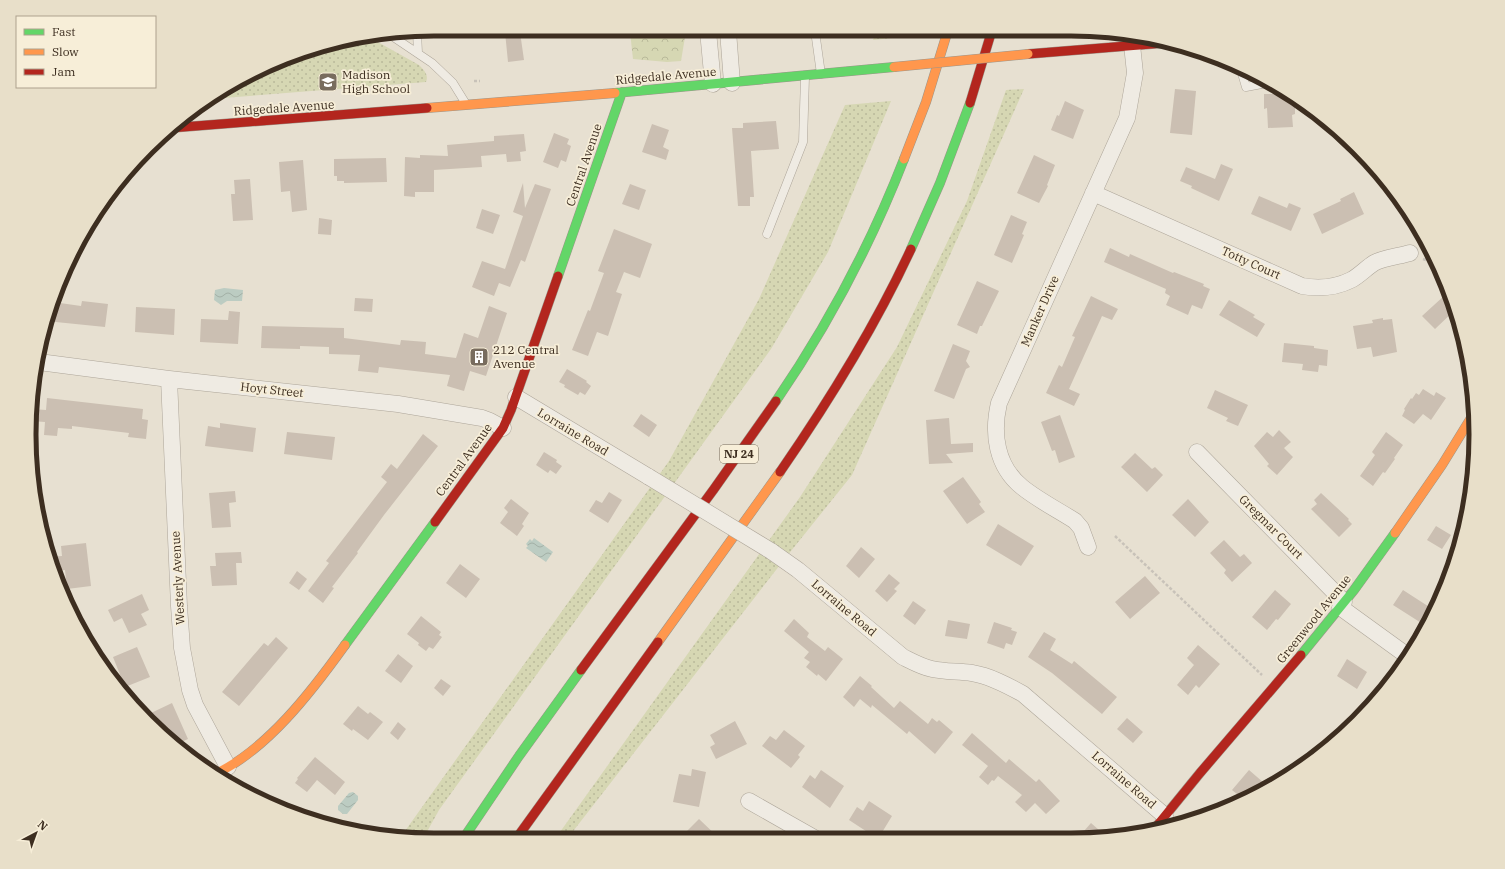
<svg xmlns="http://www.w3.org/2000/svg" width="1505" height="869" viewBox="0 0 1505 869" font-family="'IBM Plex Serif',serif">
<defs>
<pattern id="grass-dots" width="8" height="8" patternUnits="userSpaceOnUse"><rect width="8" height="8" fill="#d6d7b3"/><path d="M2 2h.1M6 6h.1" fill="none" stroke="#b9b99a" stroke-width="1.8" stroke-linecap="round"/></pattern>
<pattern id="forest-crowns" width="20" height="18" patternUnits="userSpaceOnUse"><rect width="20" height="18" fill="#d6d7b3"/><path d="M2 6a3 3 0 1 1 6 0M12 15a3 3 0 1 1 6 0" fill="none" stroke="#b9b99a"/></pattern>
<pattern id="water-waves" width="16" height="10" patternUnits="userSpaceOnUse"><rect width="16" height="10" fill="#bcccc2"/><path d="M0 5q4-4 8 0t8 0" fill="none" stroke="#a2b0a6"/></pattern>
</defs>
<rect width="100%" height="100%" fill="#e7e0d1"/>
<path fill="url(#grass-dots)" d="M877,31H913L912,36L873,40Z
M367,36L419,65C424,70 429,75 426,82L210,99L255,71L304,50Z
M1024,89L852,475L783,561L567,839H555L800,497L897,347L967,201L1006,90Z
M891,101L828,252L771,349L439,810L423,839L400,838L669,461L759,299L845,105Z"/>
<path fill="url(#forest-crowns)" d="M686,31L681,61L667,62L633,59L630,32Z"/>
<path fill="url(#water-waves)" d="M224,288L243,290L242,301H227L221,305L214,300L215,290Z
M534,538L553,552L546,562L526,548L528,546L526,544L530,539L532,541Z
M353,792L358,796V800L347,814H343L338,810V806L349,793Z"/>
<path fill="#cbbfb2" d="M505,32H520L524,60L508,62Z
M1175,89L1196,91L1192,135L1170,133Z
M1274,92H1285L1291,95L1292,104H1295V114L1292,115L1293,127L1268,128L1267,108L1264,109V94H1274Z
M1065,101L1084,110L1073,139L1051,130L1057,115L1059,116Z
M776,121L779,149L751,151L754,197H750V206H738L732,128H743V123Z
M652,124L669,130L663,147L669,150L666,160L642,152Z
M554,133L569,139L567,144L571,146L566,162L561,160L558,168L543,162Z
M524,134L526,151L520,152L521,161L507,162L506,154L481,156L482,167L434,170V192H415V197L404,196L405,157L420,158V155L448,156L447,145L494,141V136Z
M1034,155L1055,165L1047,185L1048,186L1039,203L1017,193Z
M386,158L387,182L344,183V181H337V176H334V159Z
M303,160L307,210L292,212L290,191L281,192L279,162Z
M1221,164L1233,169L1219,201L1191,188L1192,186L1180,181L1186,167L1215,179Z
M250,179L253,220L233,221L231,194H235L234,180Z
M523,183L525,208L535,184L551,189L525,262L521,260L510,287L499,283L494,296L472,287L482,261L505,269L523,216L513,212Z
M630,184L646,190L639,210L622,204Z
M1354,192L1364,214L1322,234L1313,214L1341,201L1340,199Z
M1259,196L1287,208L1289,203L1301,208L1291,231L1251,214Z
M482,209L500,215L493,234L476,228Z
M1011,215L1027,222L1022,234L1024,235L1012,263L994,255Z
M319,218L332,220L331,235L318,234Z
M614,229L652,244L640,278L624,272L616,292L622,294L608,336L597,332L588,356L572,350L588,310L590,311L604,273L598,271Z
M1110,248L1129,257L1130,254L1173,273L1174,272L1204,284L1203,286L1210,289L1202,309L1192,305L1188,315L1166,305L1170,296L1165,293L1166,289L1104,262Z
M977,281L999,291L982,326H980L977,334L957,325Z
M1445,295L1447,298L1450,295L1455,310L1435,329L1422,316Z
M1091,296L1118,309L1112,320L1102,316L1069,389L1080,394L1074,406L1046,393L1059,365L1062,367L1075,337L1072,336Z
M355,298L373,299L372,312L354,311Z
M1229,300L1255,315L1253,317L1265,324L1257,337L1219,315Z
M82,301L108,304L105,327L46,321L53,302L81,306Z
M489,306L507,313L486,376L470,371L464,391L447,386L450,375L379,367L378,373L358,371L360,355L329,354V347L300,346V349L261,348L262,326L344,328V338L400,345L401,340L426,342L425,354L456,358L464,333L478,338Z
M136,307L175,309L174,335L135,332Z
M229,311L240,312L238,344L200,342L201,319L228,320Z
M1383,318V320L1392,319L1397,352L1373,357L1371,347L1357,349L1353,326L1373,323L1372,320Z
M1284,343L1314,346V348L1328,350L1327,366L1319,365L1318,372L1302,370L1303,364L1282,362Z
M953,344L970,351L966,361L970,367L966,369L954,399L934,391Z
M567,369L587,381L586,382L591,386L585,395L580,392L578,395L564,387L565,385L559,382Z
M1423,389L1434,396L1436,392L1446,398L1431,420L1423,414L1414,424L1402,416L1405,410L1404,409L1411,398L1412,399L1416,393L1419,395Z
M1215,390L1248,405L1238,426L1226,421L1228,418L1207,408Z
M47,398L143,409L142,419L148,420L146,439L128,437L129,433L72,426V429L58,428L57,436L44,435L45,422L31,421L32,409L46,410Z
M641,414L657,425L649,437L633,426Z
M1060,415L1075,457L1059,463L1055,450L1052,451L1041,422Z
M949,418L951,444L973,443V452L946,454L953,463L929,464L926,420Z
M220,423L256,428L253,452L205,446L208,426L220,428Z
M1279,430L1291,442L1284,448L1293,457L1277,475L1267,466L1269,464L1254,446L1267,432L1273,437Z
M287,432L335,437L332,460L284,454Z
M1386,432L1403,445L1394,458L1395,459L1385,473L1383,472L1373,486L1360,476L1375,455L1372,452Z
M423,434L438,446L384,515L357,552L358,553L332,587L334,588L323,603L308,591L329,563L326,561L387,482L381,477L391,464L397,469Z
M544,452L557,460L556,462L562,466L556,474L550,470L548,473L536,465Z
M1135,453L1152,469L1155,467L1163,475L1147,492L1121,467Z
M963,477L981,502L979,504L985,512L967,524L943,491Z
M235,491L236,502L229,503L231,527L212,528L209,493Z
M609,492L622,500L608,523L589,511L596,500L602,503Z
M1321,493L1349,519L1348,520L1352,524L1339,537L1311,509L1317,504L1314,500Z
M511,499L529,513L522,524L524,526L517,536L500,523L508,512L504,508Z
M1188,499L1209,522L1195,537L1172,515Z
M998,524L1034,546L1021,566L986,545Z
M1436,526L1451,535L1442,549L1427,540Z
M1224,540L1240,557L1244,554L1252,563L1232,582L1224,573L1226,570L1210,553Z
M86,543L91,586L67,589L65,570L53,571L48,557L62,556L61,546Z
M861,547L875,559L859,578L846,566Z
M241,552L242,563H236L237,585L212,586L210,566H216L215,553Z
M460,564L480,579L466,598L446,583Z
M297,571L307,579L299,590L289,583Z
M889,574L900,583L894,589L897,591L887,602L875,591Z
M1145,576L1160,593L1130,619L1115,602Z
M1275,590L1291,604L1278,620L1276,619L1267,630L1252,617Z
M1403,590L1434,610L1426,626L1393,605Z
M142,594L149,610L141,614L147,625L129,633L122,618L114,622L108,610Z
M913,601L926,610L915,625L903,616Z
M421,616L441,632L439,635L442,637L433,649L429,647L426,651L418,645L419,643L407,634Z
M794,619L809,633L807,637L825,651L828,647L843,659L826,681L818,674L817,676L806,667L810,662L804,658L809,652L784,631Z
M948,620L970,624L967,639L945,636Z
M994,622L1012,628L1011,630L1017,632L1012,645L1006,643L1004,649L987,643Z
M1044,632L1056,639L1050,650L1072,664L1074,661L1117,697L1102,714L1052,673L1028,657Z
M276,637L288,648L239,706L222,692L264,643L268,646Z
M1198,645L1220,664L1199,688L1196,685L1188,695L1177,685L1194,665L1187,658Z
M137,647L150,677L125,687L113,657Z
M398,654L413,666L401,683L385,671Z
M1347,659L1367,672L1357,689L1337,676Z
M860,676L872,686L871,687L894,708L900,701L928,724L932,718L937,722L939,720L953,732L935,754L909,731L907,734L872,705L871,708L860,699L854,707L843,697Z
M441,679L451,686L443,696L434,688Z
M172,703L188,739L175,745L160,732L151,713Z
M358,706L368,714L370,712L383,722L368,740L353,729L352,731L343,724Z
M1127,718L1143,732L1133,743L1117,729Z
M735,721L747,744L716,759L710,747L715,744L710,735Z
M398,722L406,729L398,740L390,733Z
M784,730L805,746L798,755L800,757L791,768L762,746L770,736L776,740Z
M972,733L1006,763L1009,759L1036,782L1039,779L1060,801L1046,814L1035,803L1026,812L1015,802L1022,795L998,776L994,781L992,780L988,785L979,777L988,766L962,745Z
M315,757L345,782L335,795L317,780L307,792L295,783L298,779L297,778Z
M692,769L706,772L699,807L673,802L679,774L691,776Z
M821,770L844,786L830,808L802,787L810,775L815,779Z
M1249,770L1264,783L1256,794L1243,799L1232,790Z
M869,801L892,816L878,839L849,820L857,807L863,811Z
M699,819L720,839H679Z
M1091,823L1107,837L1097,839H1077Z"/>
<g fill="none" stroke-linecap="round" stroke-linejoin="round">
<defs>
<path id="lane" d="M815,31L821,74
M386,32L432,63L453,83L466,104
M417,32L418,53
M1241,70L1246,87L1267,83
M767,234L803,142L805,77"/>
<path id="street" d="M708,31L713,84
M728,31L732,83
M1093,193L1302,286C1319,289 1335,288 1351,280C1359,276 1366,268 1374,263C1383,258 1400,256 1410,253
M39,362L169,379L398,404L482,418L490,421L503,428
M169,379L179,606L182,648L190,690L195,705L228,767
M516,397L649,477
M1197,452L1344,602
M1088,547L1081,528L1075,521C1058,510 1038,500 1022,487C996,466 992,433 999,403L1127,118L1135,73L1132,45
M771,551L798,570L903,657C913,662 922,667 932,669C945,672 959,671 972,673C990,676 1007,685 1023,694L1165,816
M1340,607L1409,657
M749,801L816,839"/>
<path id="fast" d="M615,93L894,67
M911,249L940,183L970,103
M558,276L622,92
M776,401C828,325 871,244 904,159
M345,645L435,522
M1301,655L1354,590L1395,533
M463,839L519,756L581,670"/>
<path id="slow" d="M427,108L615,93
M904,159L926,102L948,30
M1395,533L1442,465L1474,413
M658,642L780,472
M215,774C267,750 312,691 345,645"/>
<path id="jam" d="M1028,54L1164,43
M970,103L992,30
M170,128L427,108
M780,472C829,401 875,327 911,249
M435,522L503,428L511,410L558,276
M581,670L714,489L776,401
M1156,827L1200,773L1301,655
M516,839L658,642"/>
</defs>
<use href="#lane" stroke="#ada599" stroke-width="9"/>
<use href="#street" stroke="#ada599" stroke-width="17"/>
<use href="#fast" stroke="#9c958a" stroke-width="10"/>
<use href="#slow" stroke="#9c958a" stroke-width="10"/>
<use href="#jam" stroke="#9c958a" stroke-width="10"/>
<path stroke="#c8c2b9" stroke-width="2.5" stroke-dasharray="3 2" stroke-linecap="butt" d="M474,81H480
M1423,259L1437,264
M1115,536L1262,675"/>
<use href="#lane" stroke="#efebe3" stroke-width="8"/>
<use href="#street" stroke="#efebe3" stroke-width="16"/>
<use href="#fast" stroke="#63d668" stroke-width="9"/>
<use href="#slow" stroke="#ff974d" stroke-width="9"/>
<use href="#jam" stroke="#b3261e" stroke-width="9"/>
<defs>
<path id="street-bridge" d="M649,477L771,551"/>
<path id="slow-bridge" d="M894,67L1028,54"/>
</defs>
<use href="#street-bridge" stroke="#ada599" stroke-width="17" stroke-linecap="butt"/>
<use href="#slow-bridge" stroke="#9c958a" stroke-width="10" stroke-linecap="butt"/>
<use href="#street-bridge" stroke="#efebe3" stroke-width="16"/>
<use href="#slow-bridge" stroke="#ff974d" stroke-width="9"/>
</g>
<defs>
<symbol id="school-square" viewBox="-11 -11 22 22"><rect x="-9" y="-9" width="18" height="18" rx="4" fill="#786c5e" stroke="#f7eed8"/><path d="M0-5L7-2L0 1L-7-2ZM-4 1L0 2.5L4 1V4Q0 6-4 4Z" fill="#fff"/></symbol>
<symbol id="building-square" viewBox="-11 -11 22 22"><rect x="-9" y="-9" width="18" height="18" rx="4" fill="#786c5e" stroke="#f7eed8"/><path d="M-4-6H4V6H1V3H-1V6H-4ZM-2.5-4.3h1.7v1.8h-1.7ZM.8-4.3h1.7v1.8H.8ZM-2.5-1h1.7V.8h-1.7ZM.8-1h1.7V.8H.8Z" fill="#fff"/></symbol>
</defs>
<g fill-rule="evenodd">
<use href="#school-square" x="317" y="71" width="22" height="22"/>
<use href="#building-square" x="468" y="346" width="22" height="22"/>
</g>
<g text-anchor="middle" stroke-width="3.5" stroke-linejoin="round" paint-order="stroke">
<rect fill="#f7eed8" stroke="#756857" stroke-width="1" x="720" y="445" width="38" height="18" rx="3"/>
<g font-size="11" font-weight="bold" fill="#3d2e20">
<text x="739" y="458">NJ 24</text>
</g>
<g font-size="12" fill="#3d2e20" stroke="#f7eed8" text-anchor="start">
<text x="342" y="79">Madison<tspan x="342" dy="14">High School</tspan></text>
<text x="493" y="354">212 Central<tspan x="493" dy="14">Avenue</tspan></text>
</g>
<g font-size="12" fill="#3d2e20" stroke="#f7eed8">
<text transform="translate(666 76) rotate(-5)" y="4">Ridgedale Avenue</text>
<text transform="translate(284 108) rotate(-4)" y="4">Ridgedale Avenue</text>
<text transform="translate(584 165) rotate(-71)" y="4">Central Avenue</text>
<text transform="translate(1251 263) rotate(24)" y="4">Totty Court</text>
<text transform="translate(1040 311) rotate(-66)" y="4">Manker Drive</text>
<text transform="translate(272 390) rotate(6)" y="4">Hoyt Street</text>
<text transform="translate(573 432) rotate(31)" y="4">Lorraine Road</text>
<text transform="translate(464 460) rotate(-54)" y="4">Central Avenue</text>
<text transform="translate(1271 527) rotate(45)" y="4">Gregmar Court</text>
<text transform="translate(178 578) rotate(-93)" y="4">Westerly Avenue</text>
<text transform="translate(844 608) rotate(40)" y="4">Lorraine Road</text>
<text transform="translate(1314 619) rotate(-51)" y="4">Greenwood Avenue</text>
<text transform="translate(1124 780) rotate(41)" y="4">Lorraine Road</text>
</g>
</g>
<path d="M0 0H1505V869H0ZM434 36H1071A398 398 0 0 1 1469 434V435A398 398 0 0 1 1071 833H434A398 398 0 0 1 36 435V434A398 398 0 0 1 434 36Z" fill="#e8dfc9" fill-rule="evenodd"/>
<path fill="none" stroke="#3d2e20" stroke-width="5" d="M434 36H1071A398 398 0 0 1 1469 434V435A398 398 0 0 1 1071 833H434A398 398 0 0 1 36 435V434A398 398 0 0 1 434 36Z"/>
<rect x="16" y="16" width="140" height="72" fill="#f7eed8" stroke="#ada18e"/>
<rect x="24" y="29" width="20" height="6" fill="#63d668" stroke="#ada18e"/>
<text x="52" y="36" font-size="12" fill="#3d2e20">Fast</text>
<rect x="24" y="49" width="20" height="6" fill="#ff974d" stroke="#ada18e"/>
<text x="52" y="56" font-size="12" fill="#3d2e20">Slow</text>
<rect x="24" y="69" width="20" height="6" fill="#b3261e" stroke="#ada18e"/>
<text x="52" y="76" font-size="12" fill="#3d2e20">Jam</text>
<g transform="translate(36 833) rotate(41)" stroke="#f7eed8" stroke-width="3" paint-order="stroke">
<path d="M0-3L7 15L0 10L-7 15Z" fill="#3d2e20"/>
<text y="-6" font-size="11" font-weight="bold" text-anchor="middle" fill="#3d2e20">N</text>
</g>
</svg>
